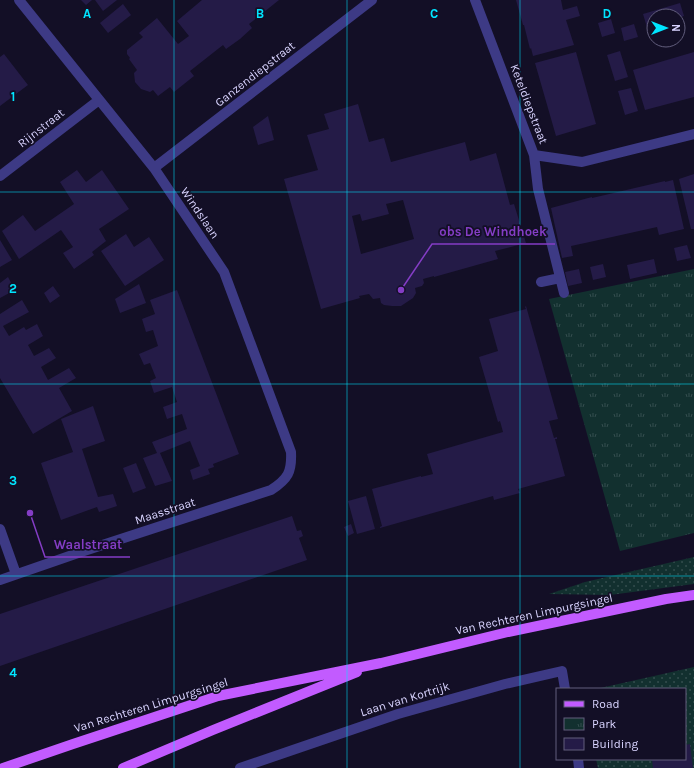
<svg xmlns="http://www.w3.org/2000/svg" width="694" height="768" viewBox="0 0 694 768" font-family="Karla,sans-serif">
<defs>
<pattern id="grass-dots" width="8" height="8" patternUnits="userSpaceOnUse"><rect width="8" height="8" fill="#12302f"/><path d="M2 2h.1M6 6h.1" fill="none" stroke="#344d4e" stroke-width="1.8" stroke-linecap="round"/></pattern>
<pattern id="park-tufts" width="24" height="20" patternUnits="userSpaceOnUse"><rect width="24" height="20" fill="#12302f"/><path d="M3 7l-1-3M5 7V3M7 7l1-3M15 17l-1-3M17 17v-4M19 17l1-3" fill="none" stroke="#344d4e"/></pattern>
</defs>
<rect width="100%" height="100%" fill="#130f26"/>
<path fill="url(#grass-dots)" d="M694,557V584L610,595L549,594L585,582Z
M694,667V768H598L596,759H685V689H596Z"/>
<path fill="url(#park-tufts)" d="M694,269V533L620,551L549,299Z"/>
<path fill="#241b47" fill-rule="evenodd" d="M81,0H92L86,5Z
M95,0H117L103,11Z
M202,0H279L249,24L252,28L240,39L226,49L223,45L190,71L194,76L174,92L170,87L158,96L153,90L150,92L141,89L135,82L134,73L137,70L129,59L130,58L127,54V50L143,37L139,33L157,18L178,44L189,36L177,21Z
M516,0H561L563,10L577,6L580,16L566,20L574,45L533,56L531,48L530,49L524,25H523Z
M680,3L684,16L678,18V16H654V33L649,34L643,14Z
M123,4L131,15L108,33L100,23Z
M611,19L615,33L602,37L598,23Z
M634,24L638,37L624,41L621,28Z
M620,51L628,77L615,81L607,55Z
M576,52L596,124L556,136L535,63Z
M694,52V97L645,110L633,70Z
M4,54L28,85L0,106V57Z
M631,88L638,111L625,115L618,91Z
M358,104L369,142L384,138L391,162L465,142L470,161L496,153L510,205L514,204L526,243L495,251L498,259L434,277V276L423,279L424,283L422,286L415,288L416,293L413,298L401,306H392L384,305L381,303L380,298L373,299L369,294L359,296L360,298L321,309L284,179L318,170L307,135L329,129L324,114ZM403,200L414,239L361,254L352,216L360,214L362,221L389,214L386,204Z
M268,116L274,140L258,145L253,127Z
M77,170L86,182L102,170L129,209L99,229L106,241L92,252L94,255L74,269L63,253L73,247L61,230L19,259L2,231L23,215L35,231L74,204L60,182Z
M694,174V229H691L679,179Z
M673,180L684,229L659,235L657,227L585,243L571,246L573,256L562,258L551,208L592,197V198L665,181V182Z
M126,234L134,247L149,237L164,260L125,286L101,251Z
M0,240L12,260L0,267Z
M687,245L691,258L677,261L674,248Z
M654,259L657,273L630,279L627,265Z
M603,264L606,277L593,280L590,267Z
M579,269L582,283L568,286L565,272Z
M8,277L15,290L0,298V283Z
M139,284L146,303L120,313L115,299Z
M53,286L60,296L50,303L44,293Z
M177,290L239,454L213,464L214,467L208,469L210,474L193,480L190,470L200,466L190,441L160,453L172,481L155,486L143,458L157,453L152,442L187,429L182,414L167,419L163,407L177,402L172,387L154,393L150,381L156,378L150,363L144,365L139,354L158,346L153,330L146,332L142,319L155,314L150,300Z
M22,300L29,312L3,326L9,336L24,327L26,330L37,324L43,336L28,345L34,356L49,348L56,358L41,367L48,380L69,368L76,378L59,388L72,411L33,434L0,378V314Z
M526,306L558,419L549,421L554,438L557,437V439H555L565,476L518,489L520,493L494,500L493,496L380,528V527L382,526L372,489L421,476V477L433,474L427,454L503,432L500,421L498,422L479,357L498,351L489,319L526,309L525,307Z
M93,406L105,441L82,449L98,497L113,494L117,506L99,512L97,507L61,520L41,463L73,452L61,419Z
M136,463L146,488L133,493L123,468Z
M366,496L375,529L357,534L348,501Z
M292,516L297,531L301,530L303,536L299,538L307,560L0,666V614Z
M351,524L354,533L348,536L344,527Z
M690,744L693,768H653L652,759H685V745Z"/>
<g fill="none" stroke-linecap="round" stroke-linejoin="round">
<path stroke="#3d3a85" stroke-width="10" d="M475,0L534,155L582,162L694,134
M534,155L538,189L564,293
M154,168L372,0
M0,176L99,100
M541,282L560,278
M0,529L16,574
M0,580L81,552L271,490C288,479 292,472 291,452L224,272L154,168L19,0
M578,759L579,768
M240,768L398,714L505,684L562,671L565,689"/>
<path stroke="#c25bff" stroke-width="10" d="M3,768L73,744L218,696L381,663L508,632L666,599L694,595
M123,768L213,730L357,672"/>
</g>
<path fill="none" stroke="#00e5ff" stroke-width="1" stroke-opacity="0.55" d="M174,0V768M347,0V768M520,0V768M0,192H694M0,384H694M0,576H694"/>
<g text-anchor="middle" stroke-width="3.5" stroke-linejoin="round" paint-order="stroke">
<g font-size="12" fill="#d9d4ff" stroke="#130f26">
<text transform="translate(255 74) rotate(-38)" y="4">Ganzendiepstraat</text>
<text transform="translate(529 104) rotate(69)" y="4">Keteldiepstraat</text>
<text transform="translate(41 128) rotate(-38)" y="4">Rijnstraat</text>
<text transform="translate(200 213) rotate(56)" y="4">Windslaan</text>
<text transform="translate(165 511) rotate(-18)" y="4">Maasstraat</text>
<text transform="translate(534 614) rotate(-12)" y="4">Van Rechteren Limpurgsingel</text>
<text transform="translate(405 699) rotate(-17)" y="4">Laan van Kortrijk</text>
<text transform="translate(151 705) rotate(-17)" y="4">Van Rechteren Limpurgsingel</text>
</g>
</g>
<g font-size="13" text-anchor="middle" font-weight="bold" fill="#00e5ff" stroke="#130f26" stroke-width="3.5" stroke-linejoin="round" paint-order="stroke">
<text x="87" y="18">A</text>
<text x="260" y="18">B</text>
<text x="434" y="18">C</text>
<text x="607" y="18">D</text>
<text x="13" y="101">1</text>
<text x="13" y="293">2</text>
<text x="13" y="485">3</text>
<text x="13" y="677">4</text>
</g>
<path fill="none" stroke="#843dc5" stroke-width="1.5" d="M401 290L432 244H555M30 513L45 557H130"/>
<g fill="#843dc5" stroke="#130f26" stroke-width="1.5">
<circle cx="401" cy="290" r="4"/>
<circle cx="30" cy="513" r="4"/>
</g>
<g font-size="13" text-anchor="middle" font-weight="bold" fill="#843dc5" stroke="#130f26" stroke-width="3.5" stroke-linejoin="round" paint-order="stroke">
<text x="493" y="236">obs De Windhoek</text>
<text x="88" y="549">Waalstraat</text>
</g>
<rect x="556" y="688" width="130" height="72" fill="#130f26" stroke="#625e7d"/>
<rect x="564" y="701" width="20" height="6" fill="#c25bff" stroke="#625e7d"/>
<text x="592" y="708" font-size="12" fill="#d9d4ff">Road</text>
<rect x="564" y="718" width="20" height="12" fill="url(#park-tufts)" stroke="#625e7d"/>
<text x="592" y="728" font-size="12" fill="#d9d4ff">Park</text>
<rect x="564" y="738" width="20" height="12" fill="#241b47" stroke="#625e7d"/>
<text x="592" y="748" font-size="12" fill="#d9d4ff">Building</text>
<g transform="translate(666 28) rotate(90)"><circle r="19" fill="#130f26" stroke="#625e7d"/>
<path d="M0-3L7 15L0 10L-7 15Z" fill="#00e5ff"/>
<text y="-6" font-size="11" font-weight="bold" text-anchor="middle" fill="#d9d4ff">N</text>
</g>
</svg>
